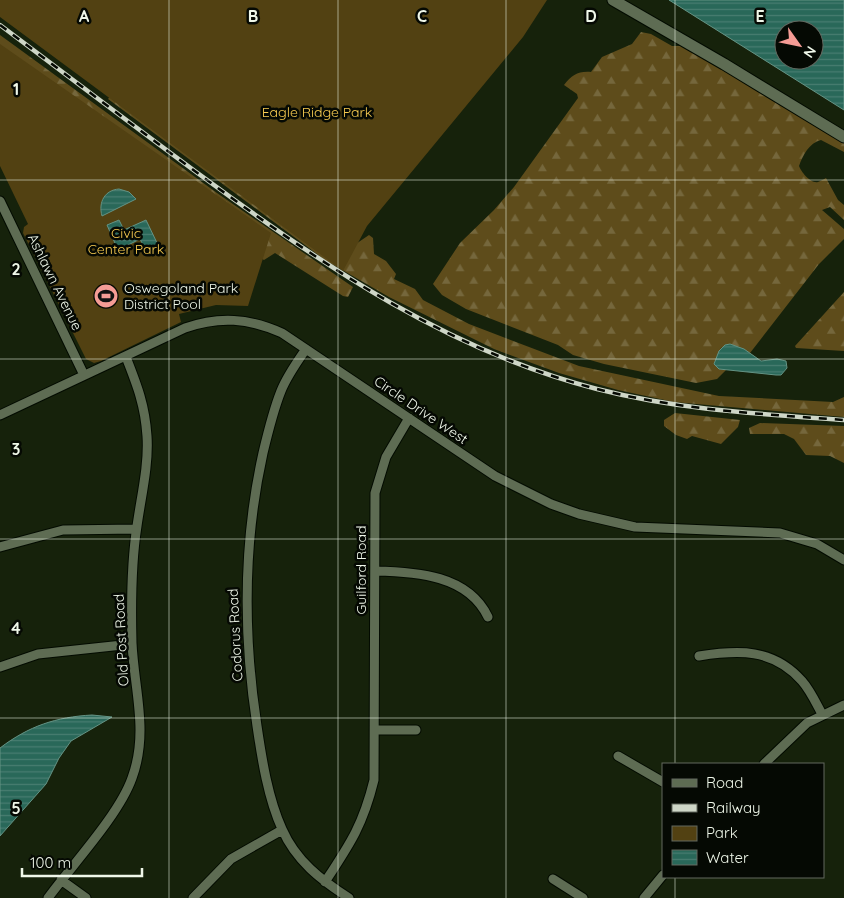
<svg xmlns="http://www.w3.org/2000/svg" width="844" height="898" viewBox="0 0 844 898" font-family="Quicksand,sans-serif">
<defs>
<pattern id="forest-firs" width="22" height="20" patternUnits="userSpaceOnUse" patternTransform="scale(1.25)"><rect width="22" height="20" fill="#5e4c1b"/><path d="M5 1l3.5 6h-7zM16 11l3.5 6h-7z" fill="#75673c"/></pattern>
<pattern id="water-rules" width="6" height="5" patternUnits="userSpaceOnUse" patternTransform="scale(1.25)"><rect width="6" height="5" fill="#296859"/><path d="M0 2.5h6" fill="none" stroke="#487e71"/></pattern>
</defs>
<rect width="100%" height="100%" fill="#16220b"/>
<path fill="url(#forest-firs)" d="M641,32L651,34L672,46H683L844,143V152L821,140C809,143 803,155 799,166C801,172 811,184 818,182C821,181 824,179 826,178L838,200L844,205V220L830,207L822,210L844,229V239L819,264L750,353L730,344L721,348L714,364L719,369L726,370L717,379L696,383L604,364L573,355L558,345L466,309L442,295L433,284L460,243L494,210L514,187L578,98L577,94L564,85C572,75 578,71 591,72L602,57L632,44Z
M0,35L217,193L353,287L348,297L343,296L275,253L264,260L248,251L0,71Z
M114,91L347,250L369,235L373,238L374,254L386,261L396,274L394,279L415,289L423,300L469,324L579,366L719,396L833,402L844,397V417L674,402L618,390L559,373L494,349L389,297L325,260L108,99Z
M844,292V351L796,348L795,346Z
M675,413L740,420L738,427L721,444L692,436L687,439L676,435L664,426V420Z
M760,423L844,426V463L830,456L806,455L794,439L784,434H750L749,428Z"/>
<path fill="#524112" d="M0,0H547L523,37L367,226L343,271L0,17Z
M0,44L271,233L248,306L216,305L179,314L181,322L101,361L94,363L86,359L23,233L24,227L28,224L0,166Z"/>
<path fill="url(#water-rules)" stroke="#649384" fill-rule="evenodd" d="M669,0H844V110ZM784,30H814V60H784Z
M119,189L129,192L136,199L102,216C98,202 105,190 119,189Z
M119,220L124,230L146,220L158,245L146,251L140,239L118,250L107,225Z
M730,344L744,349L761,361L777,359L786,361L787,368L781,375H776L719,369L714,364L719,351L725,345Z
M92,715L112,717L71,741L59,758L46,784L0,836V748C29,726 56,717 92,715Z"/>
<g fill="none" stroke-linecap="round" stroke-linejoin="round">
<defs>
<path id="minor" d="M0,201L84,375
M306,349C297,362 287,376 281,391C273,411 268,432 263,453C243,543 243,635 257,726C262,760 268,798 282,829C296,861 321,880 349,898
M0,415L185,328C219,316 249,318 282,333L495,476L551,504L579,514L635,527L780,533L817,544L844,560
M0,547L63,530L136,529
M375,571C417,572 468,575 488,617
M699,656C738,650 773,648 802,681C810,690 816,703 822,714
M0,667L38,654L132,644
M375,730H416
M618,756L663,782
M764,764L807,723L844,705
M553,879L583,898
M61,880L86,898
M325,882C350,844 363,825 374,780L375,493L386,457L409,418
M48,898C72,865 119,815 132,778C149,732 134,689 132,643C131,605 131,564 137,526C141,497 149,465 147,436C145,405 137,385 126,357
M193,898L231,859L282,830
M644,898L663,875"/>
<path id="tertiary" d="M613,0L724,64L844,137"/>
</defs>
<use href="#minor" stroke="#030b00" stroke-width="11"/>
<use href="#tertiary" stroke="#030b00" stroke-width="13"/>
<use href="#minor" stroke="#5e6c53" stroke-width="9"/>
<use href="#tertiary" stroke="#5e6c53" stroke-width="11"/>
<defs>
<path id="rail" d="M0,25C68,76 135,127 203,177C325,267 449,351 597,389C679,410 761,414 844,420"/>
</defs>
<use href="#rail" stroke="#ced6c7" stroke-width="4.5"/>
<use href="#rail" stroke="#050903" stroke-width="2.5" stroke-dasharray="8" stroke-linecap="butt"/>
</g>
<path fill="none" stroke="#eff7e9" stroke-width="1" stroke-opacity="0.55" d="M169,0V898M338,0V898M506,0V898M675,0V764M0,180H844M0,359H844M0,539H844M0,718H844M675,877V898"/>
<defs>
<symbol id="stadium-disc" viewBox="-11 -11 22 22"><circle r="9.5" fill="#f59c95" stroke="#050903"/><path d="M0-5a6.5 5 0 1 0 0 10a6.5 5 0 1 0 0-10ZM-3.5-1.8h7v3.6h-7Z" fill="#111"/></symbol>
</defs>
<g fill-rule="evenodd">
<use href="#stadium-disc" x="92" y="282" width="28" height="28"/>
</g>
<g text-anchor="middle" stroke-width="5" stroke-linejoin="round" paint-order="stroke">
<g font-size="14" fill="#facd52" stroke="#050903">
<text x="317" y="117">Eagle Ridge Park</text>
<text x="126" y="238">Civic<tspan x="126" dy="16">Center Park</tspan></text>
</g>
<g font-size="14" fill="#eff7e9" stroke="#050903">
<text transform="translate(55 282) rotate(64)" y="5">Ashlawn Avenue</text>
<text transform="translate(421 410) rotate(34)" y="5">Circle Drive West</text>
<text transform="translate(361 570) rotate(-90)" y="5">Guilford Road</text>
<text transform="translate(235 635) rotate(-93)" y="5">Codorus Road</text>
<text transform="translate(121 640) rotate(-93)" y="5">Old Post Road</text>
</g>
<g font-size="14" fill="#eff7e9" stroke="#050903" text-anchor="start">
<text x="124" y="293">Oswegoland Park<tspan x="124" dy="16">District Pool</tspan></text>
</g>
</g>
<g font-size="16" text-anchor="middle" font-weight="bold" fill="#eff7e9" stroke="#050903" stroke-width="5" stroke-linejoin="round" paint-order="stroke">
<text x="84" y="22">A</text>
<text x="253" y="22">B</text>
<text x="422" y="22">C</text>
<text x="591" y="22">D</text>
<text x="760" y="22">E</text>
<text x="16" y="95">1</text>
<text x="16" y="275">2</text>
<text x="16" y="455">3</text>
<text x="16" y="634">4</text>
<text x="16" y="814">5</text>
</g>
<rect x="662" y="763" width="162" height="115" fill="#050903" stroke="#63685f"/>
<rect x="672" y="779" width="25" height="8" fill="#5e6c53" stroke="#63685f"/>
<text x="706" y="788" font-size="15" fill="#eff7e9">Road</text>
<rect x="672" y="804" width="25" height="8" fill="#ced6c7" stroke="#63685f"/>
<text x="706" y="813" font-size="15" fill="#eff7e9">Railway</text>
<rect x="672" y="826" width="25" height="15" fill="#524112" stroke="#63685f"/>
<text x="706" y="838" font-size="15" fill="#eff7e9">Park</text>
<rect x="672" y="850" width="25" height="15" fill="url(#water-rules)" stroke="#63685f"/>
<text x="706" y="863" font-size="15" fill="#eff7e9">Water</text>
<g transform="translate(799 45) rotate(123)"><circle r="24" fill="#050903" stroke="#63685f"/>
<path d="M0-4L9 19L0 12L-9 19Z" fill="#f59c95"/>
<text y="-8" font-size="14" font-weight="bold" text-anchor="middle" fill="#eff7e9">N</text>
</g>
<path d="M22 868v8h120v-8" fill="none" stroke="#eff7e9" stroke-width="2.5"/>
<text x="30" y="868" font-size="15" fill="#eff7e9" stroke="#050903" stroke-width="4" paint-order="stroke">100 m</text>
</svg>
